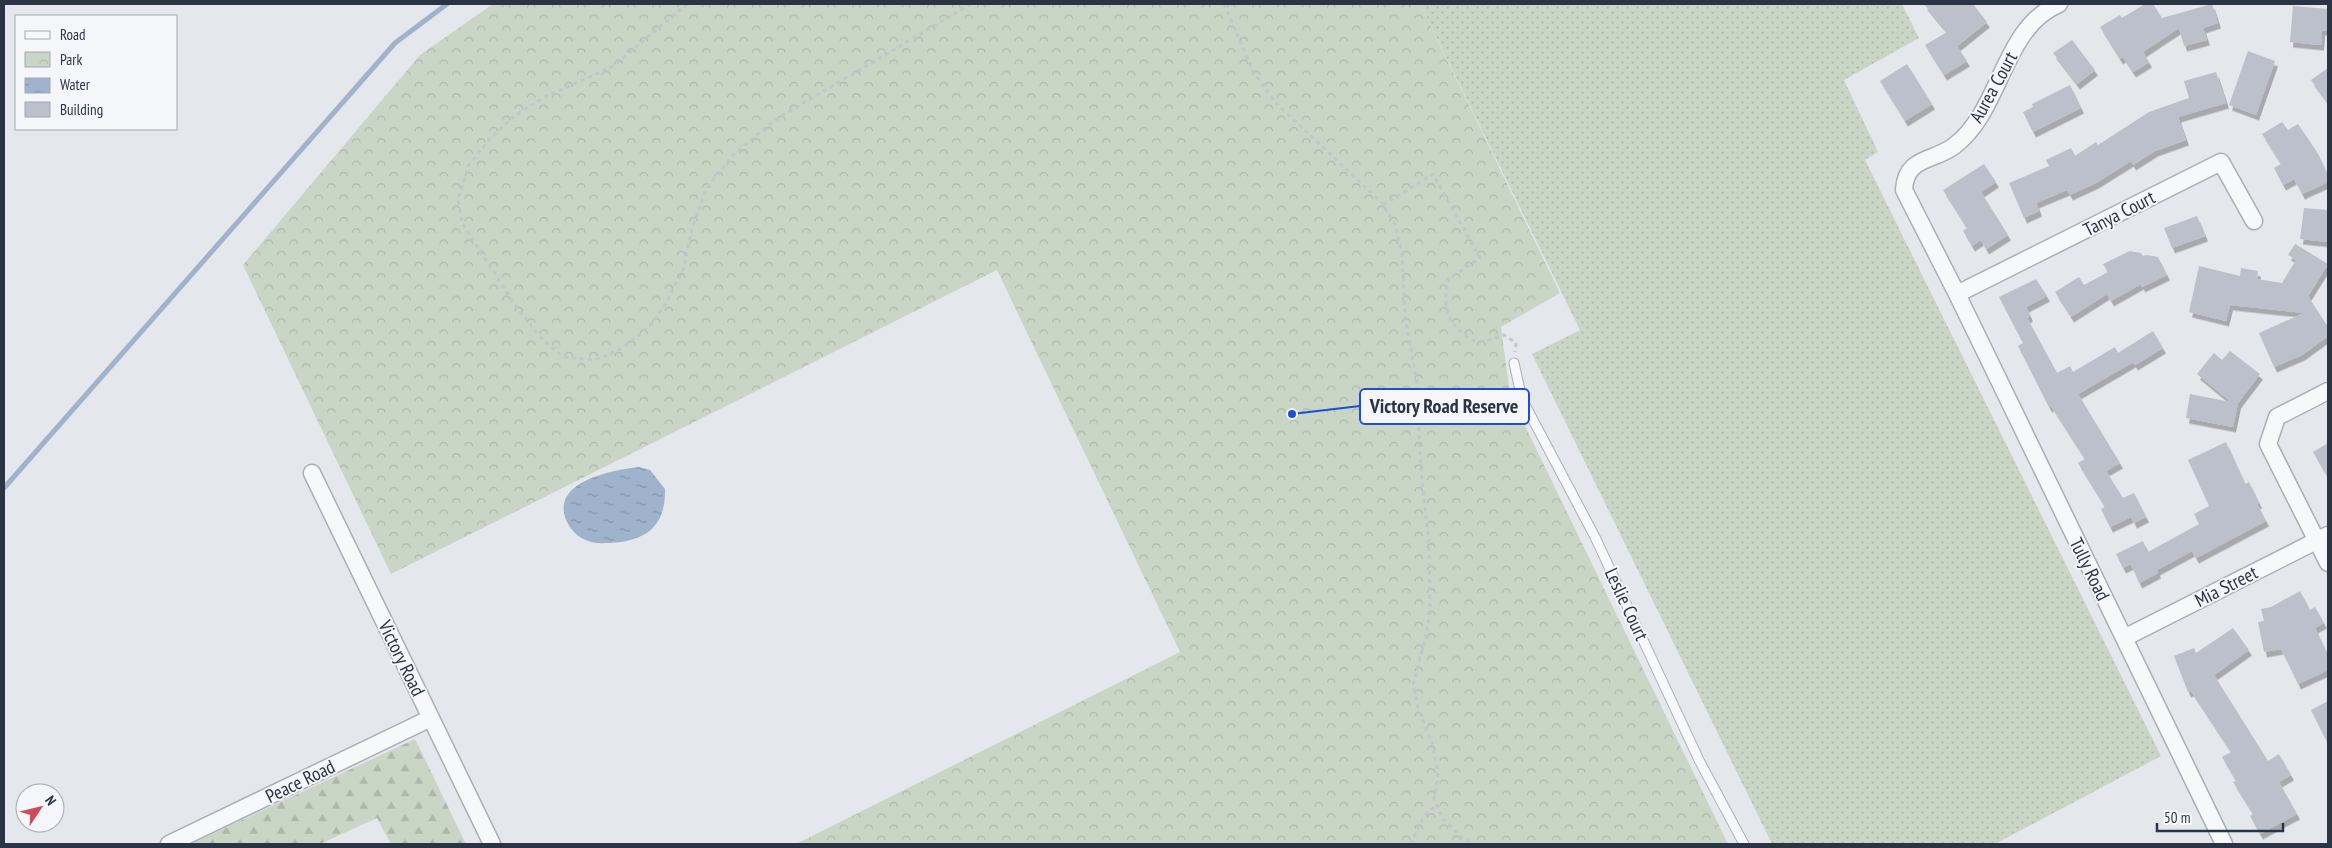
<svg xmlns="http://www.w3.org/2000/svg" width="2332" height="848" viewBox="0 0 2332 848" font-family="'PT Sans Narrow',sans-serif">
<defs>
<pattern id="grass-dots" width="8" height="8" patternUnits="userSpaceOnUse" patternTransform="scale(1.25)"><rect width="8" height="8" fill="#c9d6c5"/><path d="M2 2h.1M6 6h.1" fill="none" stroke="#adb8ab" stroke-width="1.8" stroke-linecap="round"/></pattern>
<pattern id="forest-firs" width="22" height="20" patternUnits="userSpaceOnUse" patternTransform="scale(1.25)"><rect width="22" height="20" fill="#c9d6c5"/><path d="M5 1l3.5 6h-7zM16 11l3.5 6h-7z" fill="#adb8ab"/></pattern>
<pattern id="park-crowns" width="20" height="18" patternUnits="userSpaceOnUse" patternTransform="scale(1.25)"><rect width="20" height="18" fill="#c9d6c5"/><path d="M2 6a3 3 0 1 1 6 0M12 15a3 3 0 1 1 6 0" fill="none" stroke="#adb8ab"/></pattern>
<pattern id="water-ripples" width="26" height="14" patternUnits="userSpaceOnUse" patternTransform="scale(1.25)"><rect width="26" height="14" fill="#9fb4cc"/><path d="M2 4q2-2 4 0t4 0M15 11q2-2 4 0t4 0" fill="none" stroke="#8293a7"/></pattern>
<filter id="shadow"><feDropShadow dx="3" dy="5.5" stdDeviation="0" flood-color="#0004"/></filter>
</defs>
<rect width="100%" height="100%" fill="#e4e7ec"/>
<path fill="url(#grass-dots)" d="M1420,4H1902L1919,38L1844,80L1878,152L1865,160L2161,756L1995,844H1772L1532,354L1580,330Z"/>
<path fill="url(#forest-firs)" d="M415,739L466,844H391L377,818L320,844H191Z"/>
<path fill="url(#park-crowns)" d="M493,4H1420L1560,293L1501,327L1510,395L1728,844H796L1180,652L997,270L391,574L243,265L420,55Z"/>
<path fill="url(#water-ripples)" d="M639,467L650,470L665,489C666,526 646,541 611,543C603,543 595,544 588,541C578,538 570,529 566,520C551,481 613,470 639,467Z"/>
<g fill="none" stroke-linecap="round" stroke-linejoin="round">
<path stroke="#9fb4cc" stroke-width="5" d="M4,488L395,43L447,4"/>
</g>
<path fill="#bbc0ca" filter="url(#shadow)" d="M1924,4H1973L1987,22L1957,46L1967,61L1944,75L1925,45L1947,32Z
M2145,4H2153L2162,18L2212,4L2218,23L2203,28L2207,40L2184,46L2179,28L2143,52L2149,62L2133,72L2123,57L2120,59L2100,27L2120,15L2122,18Z
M2293,6L2328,9V31L2322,30L2321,45L2290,42Z
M2072,40L2095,70L2077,84L2053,53Z
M2248,51L2275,61L2256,115L2229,105Z
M1907,64L1932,104L1905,121L1880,81Z
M2328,68V103L2311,80Z
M2216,72L2226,103L2178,117L2186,140L2155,151L2133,165L2131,161L2096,183L2070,195L2067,190L2036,203L2039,211L2024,218L2009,183L2049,166L2046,160L2071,148L2075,156L2096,142L2098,145L2149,112L2189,98L2184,81Z
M2070,85L2081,108L2033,132L2023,112L2033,107L2032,104Z
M2282,122L2288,130L2298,124L2317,152L2328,176V182L2302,194L2294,179L2283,185L2274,168L2281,164L2262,134Z
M1984,164L1996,182L1981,192L2008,235L1986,249L1981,240L1972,246L1963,231L1967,228L1943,190Z
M2304,208L2328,210V242L2300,239Z
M2197,216L2205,236L2172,248L2164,228Z
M2295,244L2328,264L2308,296L2328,327V336L2302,355L2274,367L2259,333L2304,313L2230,305L2226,321L2189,312L2199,266L2240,276L2241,268L2258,271L2257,279L2282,283L2296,260L2288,255Z
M2130,251L2141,253L2143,256L2147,255L2158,257L2167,275L2142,287L2141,284L2111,301L2107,294L2071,317L2055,292L2079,277L2084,285L2108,272L2103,264Z
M2036,279L2047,296L2026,307L2030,316L2027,318L2057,373L2070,366L2073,372L2115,347L2118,353L2153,331L2163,348L2135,365L2133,362L2078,394L2120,463L2106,471L2123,498L2134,493L2146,517L2134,523L2131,517L2110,527L2101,509L2105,507L2078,463L2085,459L2051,406L2049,407L2018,346L2023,343L1999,297Z
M2230,351L2260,374L2238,403L2233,427L2186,418L2190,394L2231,402L2197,374L2214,353L2222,360Z
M2226,442L2245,484L2249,482L2259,503L2257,504L2266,521L2196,558L2192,551L2157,570L2158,573L2139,583L2131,564L2123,568L2116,554L2143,541L2148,552L2199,524L2194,514L2209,506L2188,460Z
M2328,443V478L2313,452Z
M2300,591L2310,610L2315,607L2324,623L2315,628L2328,655V670L2298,684L2281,649L2264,652L2258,622L2264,621L2261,609L2271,607Z
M2233,628L2249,650L2214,675L2268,761L2279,754L2291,775L2279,782L2297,814L2260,834L2250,816L2253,814L2233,782L2236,781L2222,757L2231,752L2191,691L2188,692L2174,656L2194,648L2196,653Z
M2328,701V744L2311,710Z"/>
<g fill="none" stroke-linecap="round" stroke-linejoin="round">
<defs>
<path id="service" d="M1514,363L1522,399L1595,537L1699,760L1744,844"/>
<path id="minor" d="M2059,4C2002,28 2002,110 1954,146C1933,162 1906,156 1904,190L1957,294L2224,844
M1957,294L2221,162L2254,221
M2328,391L2277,417L2268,444L2328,563
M312,473L492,844
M2124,638L2328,535
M169,844L431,718"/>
</defs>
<use href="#service" stroke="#a9aeb7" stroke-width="11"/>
<use href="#minor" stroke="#a9aeb7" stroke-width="19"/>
<path stroke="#c2c5cb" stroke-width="3" stroke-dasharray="4 4" stroke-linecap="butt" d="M687,4L612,67L543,98L513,117L488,141L469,165L458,199L462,223L515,305L540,337L563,357L595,360L621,349L649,327L665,305L683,270L692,229L706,189L733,155L775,120L971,4
M1224,4L1253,71L1275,102L1381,202L1395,224L1402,255L1405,315L1416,377L1421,470L1429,544L1430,610L1426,636L1413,685L1418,708L1432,743L1438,773L1434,799L1442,818L1462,838L1474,844
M1383,205L1433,174L1480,258L1448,279C1444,300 1444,321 1464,334C1468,337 1473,341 1477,341C1487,342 1495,338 1504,335L1516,343L1515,352
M1411,844C1417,831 1423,811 1437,806"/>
<use href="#service" stroke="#f7f8fa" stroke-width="9"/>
<use href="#minor" stroke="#f7f8fa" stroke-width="16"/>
</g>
<g text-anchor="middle" stroke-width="4" stroke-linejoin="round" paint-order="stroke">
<g font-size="19" fill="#2b3445" stroke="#f4f6f9">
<text transform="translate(1993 87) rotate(-61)" y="7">Aurea Court</text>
<text transform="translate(2119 213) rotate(-27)" y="7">Tanya Court</text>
<text transform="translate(2090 569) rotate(64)" y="7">Tully Road</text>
<text transform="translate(2226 586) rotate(-27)" y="7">Mia Street</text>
<text transform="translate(1627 604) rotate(65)" y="7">Leslie Court</text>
<text transform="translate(402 658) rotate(64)" y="7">Victory Road</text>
<text transform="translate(300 781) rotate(-26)" y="7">Peace Road</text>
</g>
</g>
<path fill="none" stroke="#1d4ed8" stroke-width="2" d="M1292 414L1360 406"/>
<circle fill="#1d4ed8" stroke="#f4f6f9" stroke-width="2" cx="1292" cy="414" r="5"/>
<rect fill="#f4f6f9" stroke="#1d4ed8" stroke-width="2" x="1360" y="389" width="169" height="35" rx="5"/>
<g font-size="20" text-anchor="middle" font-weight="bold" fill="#2b3445">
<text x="1444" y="413">Victory Road Reserve</text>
</g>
<rect width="2332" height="848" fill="none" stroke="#2b3445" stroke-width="10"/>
<rect x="15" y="15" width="162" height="115" fill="#f4f6f9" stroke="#a4a8b1"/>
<rect x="25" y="31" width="25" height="8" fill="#f7f8fa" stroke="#a4a8b1"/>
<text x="60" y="40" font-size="15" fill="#2b3445">Road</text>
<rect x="25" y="52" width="25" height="15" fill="url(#park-crowns)" stroke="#a4a8b1"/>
<text x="60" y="65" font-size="15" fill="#2b3445">Park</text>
<rect x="25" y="78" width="25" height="15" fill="url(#water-ripples)" stroke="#a4a8b1"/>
<text x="60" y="90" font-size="15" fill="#2b3445">Water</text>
<rect x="25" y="102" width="25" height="15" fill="#bbc0ca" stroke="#a4a8b1"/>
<text x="60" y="115" font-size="15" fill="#2b3445">Building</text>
<g transform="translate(40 808) rotate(55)"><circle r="24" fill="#f4f6f9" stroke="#a4a8b1"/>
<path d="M0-4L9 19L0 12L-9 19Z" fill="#d1495b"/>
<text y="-8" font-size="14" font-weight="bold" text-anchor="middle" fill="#2b3445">N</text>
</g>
<path d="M2157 823v8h126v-8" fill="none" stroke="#2b3445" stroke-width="2.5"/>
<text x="2164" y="823" font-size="15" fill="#2b3445" stroke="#f4f6f9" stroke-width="4" paint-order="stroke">50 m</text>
</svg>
